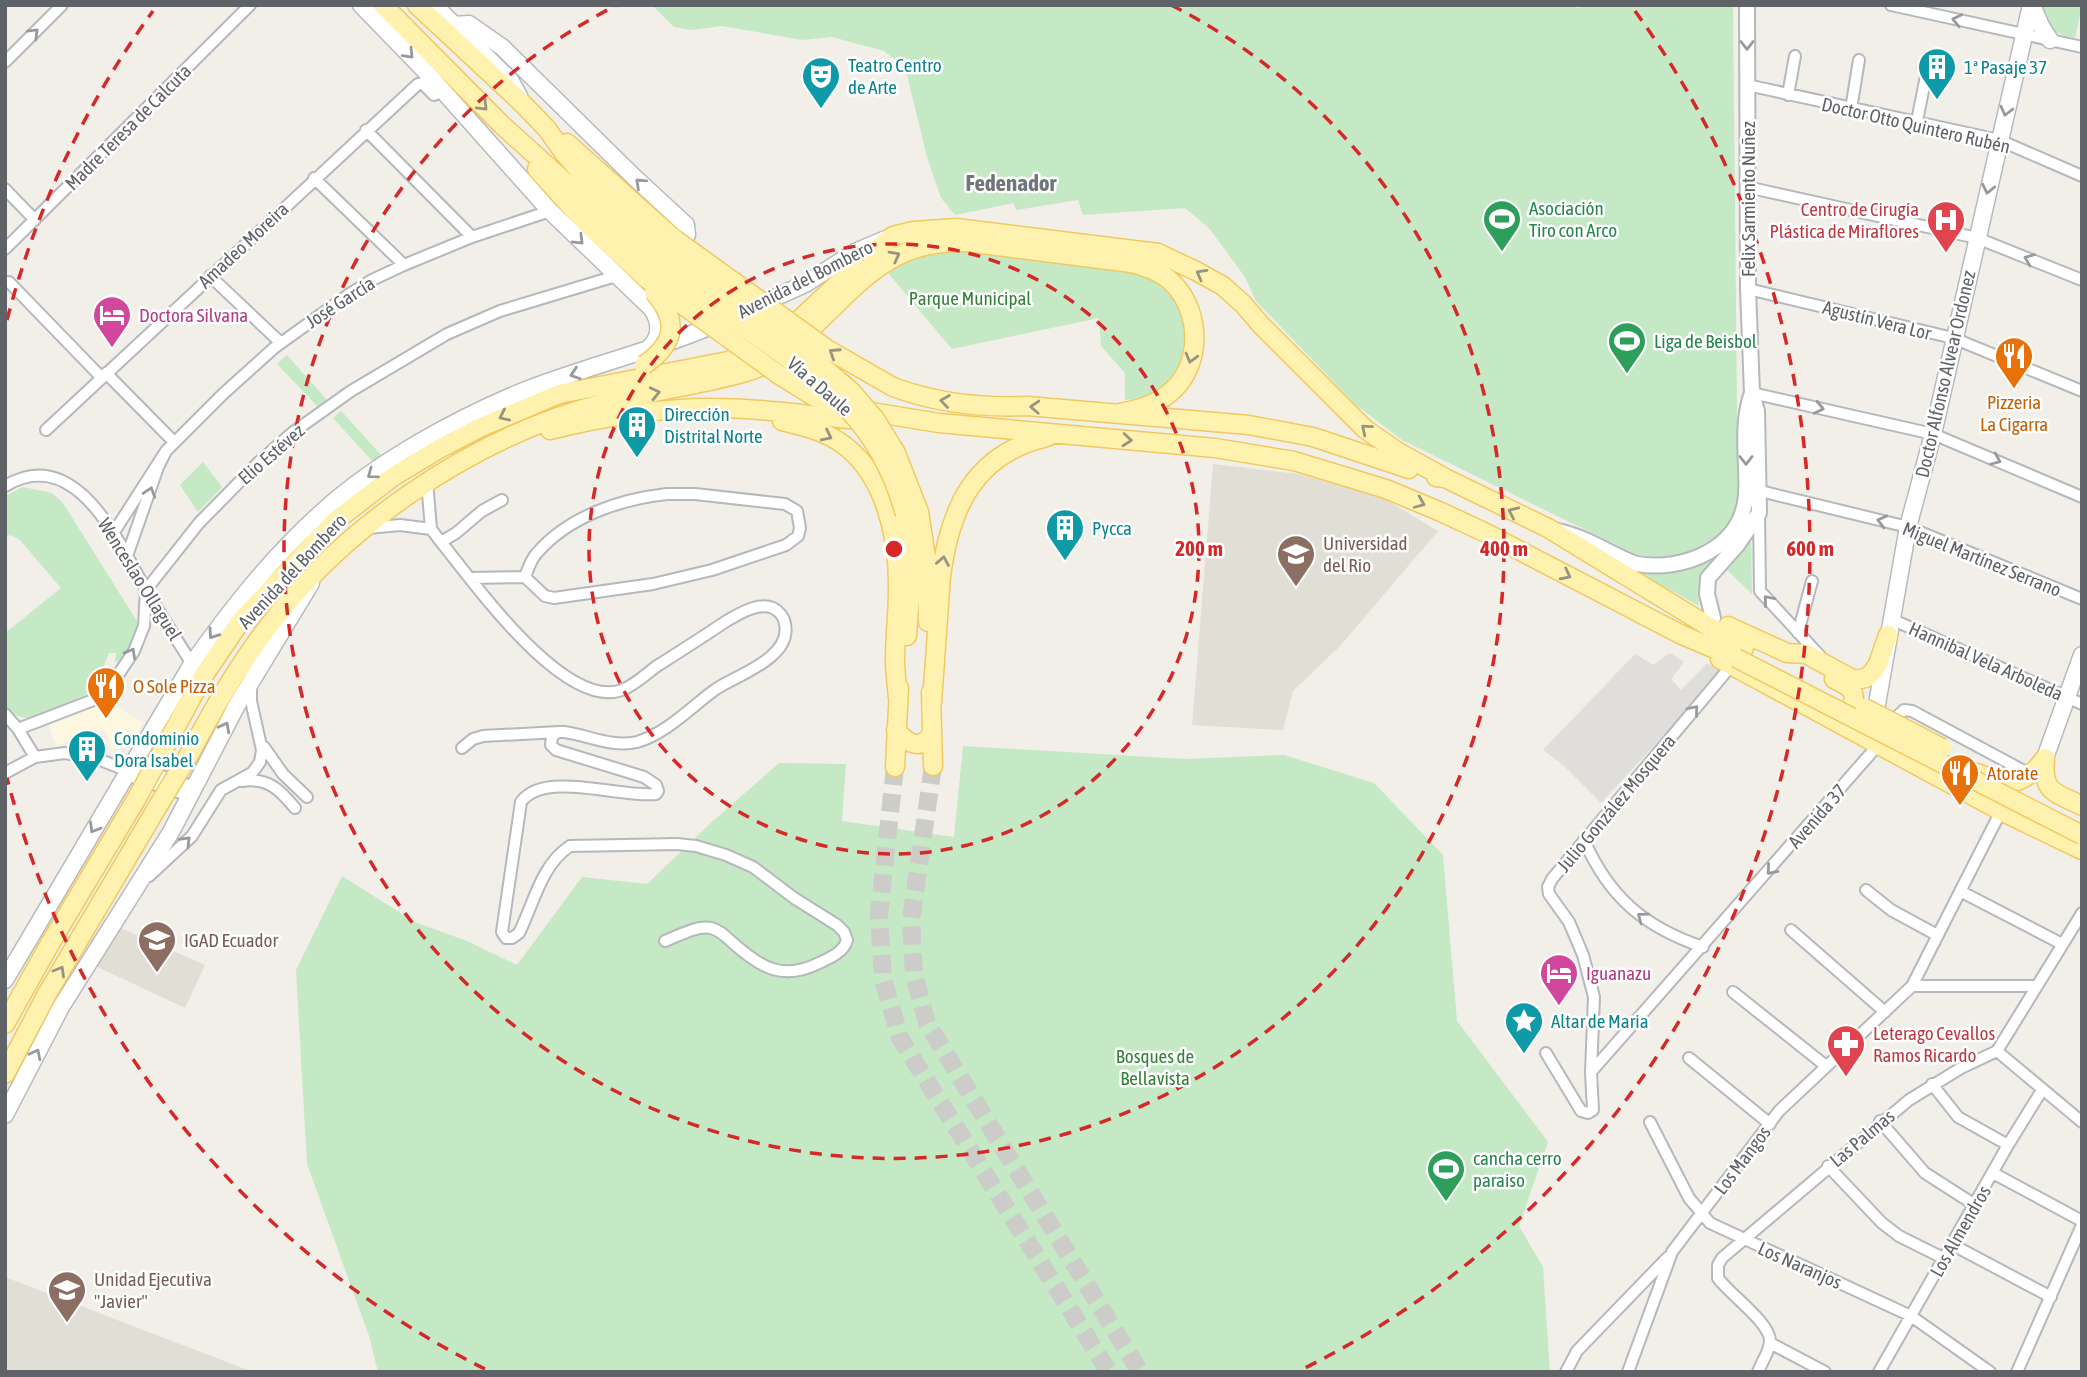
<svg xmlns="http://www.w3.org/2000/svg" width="2087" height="1377" viewBox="0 0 2087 1377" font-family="'Asap Condensed',sans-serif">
<rect width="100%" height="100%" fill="#f1efe8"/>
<path fill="#fef7e0" d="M105,701L143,722L132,745L112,751L105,730L56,746L48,723Z"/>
<path fill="#e0deda" d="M1670,653L1684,662L1671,679L1681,690L1707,663L1722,672L1601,803L1562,764L1543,750L1635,654L1653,665Z"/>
<path fill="#e1ded6" d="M1213,464L1299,474L1381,497L1438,531L1340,646L1293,691L1283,730L1192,725Z
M112,924L205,965L185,1008L91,964Z
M5,1277L253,1372H5Z"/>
<path fill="#c5e8c5" d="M652,5H1567L1578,8L1594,5H1733L1738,506L1728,528L1697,549L1679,556L1659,558L1635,554L1402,440L1355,404L1256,301L1245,277L1209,228L1185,208L1083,215L1078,200L1016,210L1014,203L955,215L941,198L927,157L905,67L884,51L832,37L802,40L722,26L692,30L674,27Z
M2038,5H2082L2075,38C2049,33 2049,27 2038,5Z
M954,249L1143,273C1148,276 1156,280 1161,284C1204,324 1186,397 1125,400V373L1101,346L1099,318L952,349L888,273L919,252Z
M287,355L327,400L318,407L277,364Z
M341,411L383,457L375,464L333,418Z
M203,462L222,487L198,512L180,485Z
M23,487L52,493L63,503L140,626L130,650L121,663L115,661L116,653H109L94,691L32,720L15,715L5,705V633L61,588L20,540L11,535L5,537V496Z
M1751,533L1752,594L1725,568Z
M1729,547C1710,565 1695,578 1699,606L1636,571C1672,578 1699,570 1729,547Z
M963,746L1184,759L1284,755L1374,783L1443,855L1457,1021L1548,1142L1519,1226L1543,1267L1550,1372H378L369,1336L307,1164L296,970L342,876L415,922L467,941L517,965L582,877L647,884L714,820L779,763L846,764L842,821L954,837Z"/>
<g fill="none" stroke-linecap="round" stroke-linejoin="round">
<path stroke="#ccccc8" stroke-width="18" stroke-dasharray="18 9" stroke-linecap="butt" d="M933,766L911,920L914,975L927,1023L1140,1372
M895,767L879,915L883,979L900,1038L1109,1372"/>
<defs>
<path id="minor" d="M1891,5L2082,47
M5,62L62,5
M1747,85L1999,140L2082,176
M1788,95L1795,56
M1851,109L1859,60
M1917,121L1926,76
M366,130L472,237
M314,178L404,265
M1747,187L1977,238L2082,280
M5,189L35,220
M5,249L250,5
M210,276L281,343
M9,282L102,378
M1748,289L1953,338L2082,391
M106,373L174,442
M1752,393L1933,434L2082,497
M46,430L418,84L422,83L434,95L443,91
M166,451L223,394L274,348L348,295L372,280L404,265L472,237L550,211
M427,481L431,529L441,542C473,581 564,711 622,690C635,685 646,674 657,666C681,651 704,636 728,620C741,613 758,602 773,608C779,611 784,617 785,624C792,658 737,675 716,689C692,706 666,734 637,742C612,748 588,735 564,732H558L552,736L551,745L556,750L644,777L656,785L658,791L656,794C620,798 544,770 521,802L502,932L506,938H512L519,933C534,903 541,865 570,846L677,844L696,846L726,855L753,867L794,898L837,925L844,932L847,940C844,952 830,958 819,963C783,981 761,968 733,943C726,937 720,930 711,928C697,925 678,936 665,941
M5,486C76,443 119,543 146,590C161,615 177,640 192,664
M1760,491L1908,527L2082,599
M667,494H695L785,504L797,511L800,528L798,536L786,545L712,570L653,584L554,598L545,596L525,577C528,569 531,559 537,553C569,516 621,499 667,494Z
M1759,513L1760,591L1820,656
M368,528L400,525L431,529
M114,532L166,451L158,467L127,556
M441,542L456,533L482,511L502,500
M470,578L525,577
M1891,619L2082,704
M1798,633L1812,581
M5,714L18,729L35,757
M1888,725L1904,710L1912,711L2024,771
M18,729L96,699L108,690L134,651L144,626L146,590L199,523L260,461L292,433L351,391L447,334L500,311L616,276
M264,747L283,774L307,797
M462,748L473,739L483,736L559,732
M128,771L138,768L194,787
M5,773L35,757L65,753L98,759L128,771L135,778L190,796
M242,781C268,777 280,790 295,808
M1584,840C1609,897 1644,927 1703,947
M149,876L192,836L221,790L252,773L260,762L262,750L251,701V687
M1866,890L1891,910L1937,935
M1960,891L2062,944
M1791,930L1885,1012
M1912,986L2001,811
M1733,992L1826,1066
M1997,1051L2082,1122
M1546,1053L1581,1111L1588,1113L1593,1110L1591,1072L1594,997L1583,955L1569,922L1549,894L1548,887L1552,879L1731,666
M1689,1058L1770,1124
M1591,1072L1879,744
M1932,1084L1958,1117L2008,1145
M1880,1121L1925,1173L1975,1205
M1650,1122L1689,1198L1710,1223L1911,1316L1990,1372
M1828,1166L1882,1223L1899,1236L1945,1259
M1993,1173L2082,1221
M1953,1245L2051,1297
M1770,1343L1825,1372
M1566,1372L1577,1351L1668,1257
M1628,1372L1672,1252L1779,1111L1912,986H2037
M1758,1372C1761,1363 1770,1351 1770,1341C1770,1322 1729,1294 1718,1278V1265L1722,1258L1909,1100L1961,1068L1997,1051L2082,913
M1879,1372L2008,1145L2042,1090
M2017,1372L2082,1225"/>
<path id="tertiary" d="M1558,531C1577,535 1594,544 1612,553C1620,557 1629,562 1637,564C1684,572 1742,548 1746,495C1748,461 1740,425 1752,393
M1713,618L1707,594L1708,578L1738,544L1759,513L1757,411L1752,393L1748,289L1747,5"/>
<path id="secondary" d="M361,5L427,73L550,211L652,309C662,325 661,340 645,351
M434,5L510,80L519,96
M2032,5L2041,26L2050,40
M453,25L469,24L502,47L634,177L686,225L687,235L675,252
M754,307L805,284L855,252L886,239
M1876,724L1877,704L1908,527L1933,434L2031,5
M2045,758L2082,655
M5,980L192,664C231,609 272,557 322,512C377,462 457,418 526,390C590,365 657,350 721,322
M5,1115L61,1007L171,832L237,705L311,583"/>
<path id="primary" d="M383,5L502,125L657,265
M417,5L521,102L547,129L564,153L592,185L665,254
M567,143L673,238
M537,169L584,221L647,279
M893,387C936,403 982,408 1027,406L1249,425L1313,437L1409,469
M815,397L859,410L939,423L1215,448L1294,461L1386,489L1441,512L1484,532L1680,634L1736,658
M782,421C801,426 821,430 838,441C885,471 899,537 898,590C898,613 895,637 895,660C895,673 897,685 898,698
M550,430C602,417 656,408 710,408C762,408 815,416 866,421
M1436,477L1445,478L1548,528L1744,648
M919,512L927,564L928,622
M905,514L912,567L907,636
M1728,626L1787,653L1806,654L1854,680L1866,678L1872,673L1878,664L1888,635
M1720,659L2001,811L2082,850
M1834,679C1840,682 1850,686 1853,693C1857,705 1845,717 1835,719
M931,692L933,766
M932,702L941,576C950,508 974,454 1047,437
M896,730C907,744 923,752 932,732
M167,743L204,675L240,622L334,522L394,476L439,449L479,428L559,394L728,361L759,350L784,334L861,262L893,236L913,231L956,228L1158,253L1196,271L1223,286L1243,304L1261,325L1365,429L1398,452L1445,478
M190,753C214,707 239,664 271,623C345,528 461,447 576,411C617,398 662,391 705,382C727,377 750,373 770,362C787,354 802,338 815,325C864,278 893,240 966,242L1132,263C1144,266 1156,270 1167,278C1200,304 1204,360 1174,389C1158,405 1140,409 1120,413
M2045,758C2042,793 2053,791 2082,806
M895,767L899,688
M1977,773L2006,785
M1995,786C2017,784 2032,777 2045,758
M5,1024L51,942L137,798
M5,1074L47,994L158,806"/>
</defs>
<use href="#minor" stroke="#b5b8bc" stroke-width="14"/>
<use href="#tertiary" stroke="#b5b8bc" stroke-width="18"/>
<use href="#secondary" stroke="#b6babf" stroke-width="19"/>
<use href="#primary" stroke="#f2c960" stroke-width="21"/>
<use href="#minor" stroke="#fff" stroke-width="10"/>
<use href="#tertiary" stroke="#fff" stroke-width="14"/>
<use href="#secondary" stroke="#fff" stroke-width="16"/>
<use href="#primary" stroke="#fff2af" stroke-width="18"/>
<defs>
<path id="primary-bridge" d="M673,238L827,349L893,387
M665,254L818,363L851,391L875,419L896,453L919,512
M657,265C691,289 724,313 758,337C831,388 880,424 905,514
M647,279L778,374L815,397
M644,365C676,343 679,321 654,292
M1736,658L2082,835
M1865,708L1942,748
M137,798L167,743
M158,806L190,753"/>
</defs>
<use href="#primary-bridge" stroke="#f2c960" stroke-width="21" stroke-linecap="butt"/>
<use href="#primary-bridge" stroke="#fff2af" stroke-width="18"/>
</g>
<defs><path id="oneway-chevron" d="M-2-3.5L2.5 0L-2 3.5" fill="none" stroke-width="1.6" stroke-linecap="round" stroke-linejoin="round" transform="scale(1.75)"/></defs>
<g stroke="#979a9d">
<use href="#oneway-chevron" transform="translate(1957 20) rotate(-168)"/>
<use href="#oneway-chevron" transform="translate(34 33) rotate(-45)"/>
<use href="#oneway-chevron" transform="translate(1747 45) rotate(90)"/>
<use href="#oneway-chevron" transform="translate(409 54) rotate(46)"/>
<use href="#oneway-chevron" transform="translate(2006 111) rotate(104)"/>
<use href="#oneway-chevron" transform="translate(640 183) rotate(-137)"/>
<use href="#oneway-chevron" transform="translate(1988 189) rotate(102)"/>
<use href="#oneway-chevron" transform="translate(579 240) rotate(45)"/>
<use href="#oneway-chevron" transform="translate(2029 259) rotate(-158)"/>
<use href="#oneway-chevron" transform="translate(575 374) rotate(162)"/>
<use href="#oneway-chevron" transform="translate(1819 408) rotate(13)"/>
<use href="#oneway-chevron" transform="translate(1746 460) rotate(90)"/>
<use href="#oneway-chevron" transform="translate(1996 460) rotate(23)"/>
<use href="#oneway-chevron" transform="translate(372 474) rotate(143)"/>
<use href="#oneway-chevron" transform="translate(150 492) rotate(-72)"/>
<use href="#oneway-chevron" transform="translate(1882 521) rotate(-166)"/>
<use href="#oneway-chevron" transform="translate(1768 600) rotate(-130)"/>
<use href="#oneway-chevron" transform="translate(213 634) rotate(125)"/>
<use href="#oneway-chevron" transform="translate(131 653) rotate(-61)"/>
<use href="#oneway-chevron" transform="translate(1694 710) rotate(-50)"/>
<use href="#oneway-chevron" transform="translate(225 727) rotate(-62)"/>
<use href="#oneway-chevron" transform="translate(94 828) rotate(121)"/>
<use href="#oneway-chevron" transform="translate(186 841) rotate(-46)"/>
<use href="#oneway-chevron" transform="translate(1771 870) rotate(131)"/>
<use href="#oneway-chevron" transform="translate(1642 917) rotate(-143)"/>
<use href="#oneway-chevron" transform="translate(36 1054) rotate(-63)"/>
</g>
<g stroke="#979581">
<use href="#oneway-chevron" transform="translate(483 106) rotate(45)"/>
<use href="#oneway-chevron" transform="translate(895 256) rotate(-28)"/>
<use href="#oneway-chevron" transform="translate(1201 274) rotate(-151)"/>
<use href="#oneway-chevron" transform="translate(834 353) rotate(-147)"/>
<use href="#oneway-chevron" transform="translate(1191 358) rotate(105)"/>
<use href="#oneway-chevron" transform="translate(655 393) rotate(-13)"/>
<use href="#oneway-chevron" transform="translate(945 401) rotate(-172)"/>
<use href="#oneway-chevron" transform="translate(1035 407) rotate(-177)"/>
<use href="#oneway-chevron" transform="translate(504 416) rotate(155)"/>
<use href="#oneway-chevron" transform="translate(1366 429) rotate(-140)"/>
<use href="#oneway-chevron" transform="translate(827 436) rotate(26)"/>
<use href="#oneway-chevron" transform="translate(1127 440) rotate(5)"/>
<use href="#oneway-chevron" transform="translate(1420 503) rotate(23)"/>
<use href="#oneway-chevron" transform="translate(1513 512) rotate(-155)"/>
<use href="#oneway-chevron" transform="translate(943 561) rotate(-80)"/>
<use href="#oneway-chevron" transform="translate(1566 575) rotate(27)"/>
<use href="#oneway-chevron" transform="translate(60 971) rotate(-60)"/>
</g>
<g fill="none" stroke="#d62828" stroke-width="3.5" stroke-dasharray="12 9">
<circle cx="894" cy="549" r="305"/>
<path d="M1171 5A610 610 0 1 1 617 5"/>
<path d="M485 1369A916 916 0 0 1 7 778M7 320A916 916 0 0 1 153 11M1635 11A916 916 0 0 1 1303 1369"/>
</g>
<defs>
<symbol id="building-pin" viewBox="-11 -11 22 30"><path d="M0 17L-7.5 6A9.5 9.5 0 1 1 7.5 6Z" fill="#0f9aa8" stroke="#fff"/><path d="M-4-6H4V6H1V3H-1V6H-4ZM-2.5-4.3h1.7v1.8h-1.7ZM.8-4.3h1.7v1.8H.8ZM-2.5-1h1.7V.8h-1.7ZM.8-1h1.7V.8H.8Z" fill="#fff"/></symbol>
<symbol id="theatre-pin" viewBox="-11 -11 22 30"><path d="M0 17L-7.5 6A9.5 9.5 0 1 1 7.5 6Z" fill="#0f9aa8" stroke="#fff"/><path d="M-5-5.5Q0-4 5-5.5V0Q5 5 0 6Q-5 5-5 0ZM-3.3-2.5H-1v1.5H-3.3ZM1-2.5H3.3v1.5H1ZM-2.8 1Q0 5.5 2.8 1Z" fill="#fff"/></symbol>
<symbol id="stadium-pin" viewBox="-11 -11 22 30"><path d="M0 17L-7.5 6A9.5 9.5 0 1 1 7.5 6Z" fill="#2e9e5b" stroke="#fff"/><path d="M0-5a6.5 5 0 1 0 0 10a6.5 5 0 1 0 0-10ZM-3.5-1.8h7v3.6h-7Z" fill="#fff"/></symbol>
<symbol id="hospital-pin" viewBox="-11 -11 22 30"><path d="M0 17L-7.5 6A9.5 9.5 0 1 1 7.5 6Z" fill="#e0444e" stroke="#fff"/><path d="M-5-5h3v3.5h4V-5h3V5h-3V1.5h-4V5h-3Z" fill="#fff"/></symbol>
<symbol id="hotel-pin" viewBox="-11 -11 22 30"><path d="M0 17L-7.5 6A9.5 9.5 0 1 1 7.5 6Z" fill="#d1479c" stroke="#fff"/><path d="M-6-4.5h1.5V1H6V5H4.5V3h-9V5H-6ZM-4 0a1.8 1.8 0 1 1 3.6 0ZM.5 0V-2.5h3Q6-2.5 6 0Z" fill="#fff"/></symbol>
<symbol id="restaurant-pin" viewBox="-11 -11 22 30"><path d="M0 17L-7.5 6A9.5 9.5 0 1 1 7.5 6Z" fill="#e8710a" stroke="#fff"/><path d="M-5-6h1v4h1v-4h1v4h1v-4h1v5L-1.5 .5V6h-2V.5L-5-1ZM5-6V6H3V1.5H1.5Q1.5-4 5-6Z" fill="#fff"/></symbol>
<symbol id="university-pin" viewBox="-11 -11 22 30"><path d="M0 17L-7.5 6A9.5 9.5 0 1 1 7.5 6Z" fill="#8d6e63" stroke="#fff"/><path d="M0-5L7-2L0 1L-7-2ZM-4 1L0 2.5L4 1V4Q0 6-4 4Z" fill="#fff"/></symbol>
<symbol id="sight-pin" viewBox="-11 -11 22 30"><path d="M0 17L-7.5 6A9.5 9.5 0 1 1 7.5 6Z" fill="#0f9aa8" stroke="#fff"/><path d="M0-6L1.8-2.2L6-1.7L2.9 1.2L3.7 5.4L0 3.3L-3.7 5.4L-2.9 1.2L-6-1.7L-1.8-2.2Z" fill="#fff"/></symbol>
<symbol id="pharmacy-pin" viewBox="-11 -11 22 30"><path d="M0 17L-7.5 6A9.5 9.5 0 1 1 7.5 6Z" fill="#e0444e" stroke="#fff"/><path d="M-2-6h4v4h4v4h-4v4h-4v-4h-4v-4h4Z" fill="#fff"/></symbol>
<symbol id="school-pin" viewBox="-11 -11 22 30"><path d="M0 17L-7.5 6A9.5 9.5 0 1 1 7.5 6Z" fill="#8d6e63" stroke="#fff"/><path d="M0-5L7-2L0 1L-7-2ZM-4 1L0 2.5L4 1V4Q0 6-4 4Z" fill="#fff"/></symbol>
</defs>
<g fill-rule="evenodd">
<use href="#building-pin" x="1915" y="45" width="44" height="60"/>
<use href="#theatre-pin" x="799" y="54" width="44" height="60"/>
<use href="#stadium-pin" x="1480" y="197" width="44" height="60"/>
<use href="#hospital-pin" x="1924" y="198" width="44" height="60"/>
<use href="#hotel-pin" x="90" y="293" width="44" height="60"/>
<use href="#stadium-pin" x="1605" y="319" width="44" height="60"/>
<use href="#restaurant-pin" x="1992" y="334" width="44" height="60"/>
<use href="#building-pin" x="615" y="403" width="44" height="60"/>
<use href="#building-pin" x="1043" y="506" width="44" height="60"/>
<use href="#university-pin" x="1274" y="532" width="44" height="60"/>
<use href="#restaurant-pin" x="84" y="664" width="44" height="60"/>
<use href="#building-pin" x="65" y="727" width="44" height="60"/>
<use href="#restaurant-pin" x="1938" y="751" width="44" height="60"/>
<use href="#university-pin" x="135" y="918" width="44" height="60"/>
<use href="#hotel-pin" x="1537" y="951" width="44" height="60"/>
<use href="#sight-pin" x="1502" y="999" width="44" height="60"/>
<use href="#pharmacy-pin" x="1824" y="1022" width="44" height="60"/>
<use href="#stadium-pin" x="1424" y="1147" width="44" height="60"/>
<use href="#school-pin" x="45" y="1268" width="44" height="60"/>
</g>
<g text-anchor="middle" stroke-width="5" stroke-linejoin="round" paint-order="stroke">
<g font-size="19" fill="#0d838f" stroke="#fff" text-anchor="start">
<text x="848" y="72">Teatro Centro<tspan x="848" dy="22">de Arte</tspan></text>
<text x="1964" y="74">1ª Pasaje 37</text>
<text x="664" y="421">Dirección<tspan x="664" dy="22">Distrital Norte</tspan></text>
<text x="1092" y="535">Pycca</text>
<text x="114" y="745">Condominio<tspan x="114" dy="22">Dora Isabel</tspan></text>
<text x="1551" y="1028">Altar de Maria</text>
</g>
<g font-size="19" fill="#5f6368" stroke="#fff">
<text transform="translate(1916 125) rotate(13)" y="7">Doctor Otto Quintero Rubén</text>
<text transform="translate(128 127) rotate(-45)" y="7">Madre Teresa de Calcuta</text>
<text transform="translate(1748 199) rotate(-90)" y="7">Felix Sarmiento Nuñez</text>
<text transform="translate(243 245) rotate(-43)" y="7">Amadeo Moreira</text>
<text transform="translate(805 279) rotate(-27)" y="7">Avenida del Bombero</text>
<text transform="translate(340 302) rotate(-33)" y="7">José García</text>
<text transform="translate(1877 320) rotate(14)" y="7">Agustín Vera Lor</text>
<text transform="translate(1945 374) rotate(-77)" y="7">Doctor Alfonso Alvear Ordonez</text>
<text transform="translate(820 386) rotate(41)" y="7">Vía a Daule</text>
<text transform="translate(271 454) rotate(-41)" y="7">Elio Estévez</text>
<text transform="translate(1982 559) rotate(22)" y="7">Miguel Martínez Serrano</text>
<text transform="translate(292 571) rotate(-47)" y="7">Avenida del Bombero</text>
<text transform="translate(140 579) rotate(58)" y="7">Wenceslao Ollaguel</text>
<text transform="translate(1986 661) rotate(24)" y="7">Hannibal Vela Arboleda</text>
<text transform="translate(1616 803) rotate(-50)" y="7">Julio González Mosquera</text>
<text transform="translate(1817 816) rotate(-49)" y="7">Avenida 37</text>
<text transform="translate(1862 1138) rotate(-40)" y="7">Las Palmas</text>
<text transform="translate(1742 1160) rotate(-53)" y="7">Los Mangos</text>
<text transform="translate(1960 1231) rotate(-60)" y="7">Los Almendros</text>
<text transform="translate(1800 1265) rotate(24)" y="7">Los Naranjos</text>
</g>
<g font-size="19" fill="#27864d" stroke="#fff" text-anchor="start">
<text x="1529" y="215">Asociación<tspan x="1529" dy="22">Tiro con Arco</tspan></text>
<text x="1654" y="348">Liga de Beisbol</text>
<text x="1473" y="1165">cancha cerro<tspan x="1473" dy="22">paraiso</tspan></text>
</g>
<g font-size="19" fill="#be3a42" stroke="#fff" text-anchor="end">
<text x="1919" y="216">Centro de Cirugía<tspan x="1919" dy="22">Plástica de Miraflores</tspan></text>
<text x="1873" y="1040" text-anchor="start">Leterago Cevallos<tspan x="1873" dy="22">Ramos Ricardo</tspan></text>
</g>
<g font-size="19" fill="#348238" stroke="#fff">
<text x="970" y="305">Parque Municipal</text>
<text x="1155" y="1063">Bosques de<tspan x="1155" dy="22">Bellavista</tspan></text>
</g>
<g font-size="19" fill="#b23c85" stroke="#fff" text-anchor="start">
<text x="139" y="322">Doctora Silvana</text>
<text x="1586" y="980">Iguanazu</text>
</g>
<g font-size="19" fill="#c56008" stroke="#fff" text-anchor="start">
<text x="2014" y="409" text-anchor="middle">Pizzeria<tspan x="2014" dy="22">La Cigarra</tspan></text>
<text x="133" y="693">O Sole Pizza</text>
<text x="1987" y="780">Atorate</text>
</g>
<g font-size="19" fill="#785e54" stroke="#fff" text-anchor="start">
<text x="1323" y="550">Universidad<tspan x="1323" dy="22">del Rio</tspan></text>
<text x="184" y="947">IGAD Ecuador</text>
<text x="94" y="1286">Unidad Ejecutiva<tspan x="94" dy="22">"Javier"</tspan></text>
</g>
<g font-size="23" font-weight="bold" fill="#70757a" stroke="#fff">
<text x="1011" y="191">Fedenador</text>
</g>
</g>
<circle cx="894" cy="549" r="10" fill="#d62828" stroke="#fff" stroke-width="3.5"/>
<g font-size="21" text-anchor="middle" font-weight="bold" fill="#d62828" stroke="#fff" stroke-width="5" stroke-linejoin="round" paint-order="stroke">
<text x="1199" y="556">200 m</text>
<text x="1504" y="556">400 m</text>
<text x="1810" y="556">600 m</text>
</g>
<rect width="2087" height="1377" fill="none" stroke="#5f6368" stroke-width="14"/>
</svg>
